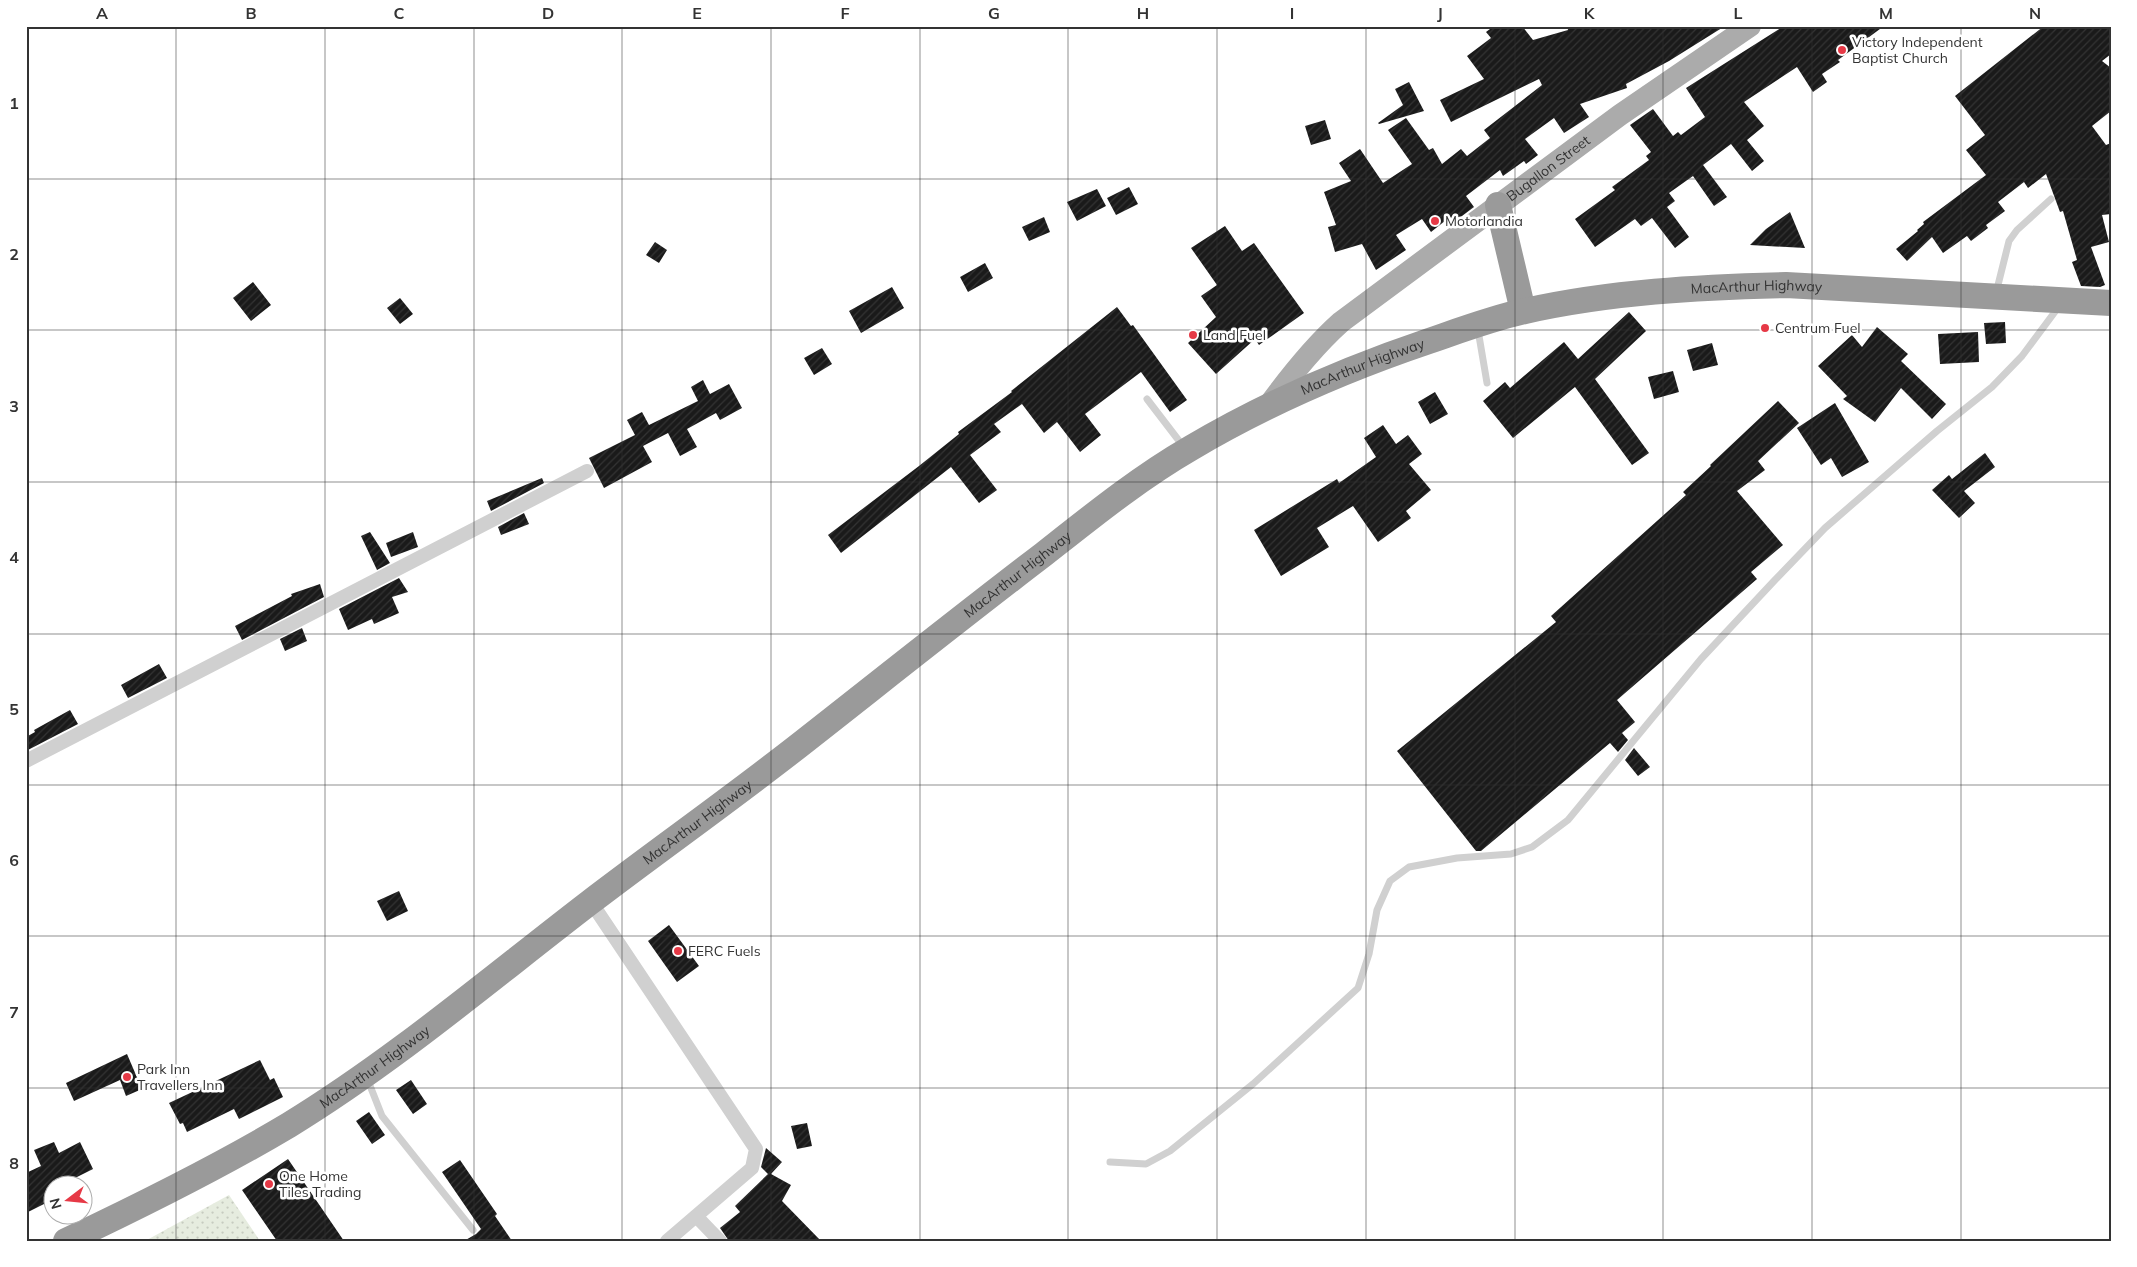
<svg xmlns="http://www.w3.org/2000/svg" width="2137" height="1267" viewBox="0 0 2137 1267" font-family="Mulish,sans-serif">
<defs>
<pattern id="grass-dots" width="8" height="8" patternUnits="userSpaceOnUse" patternTransform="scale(1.25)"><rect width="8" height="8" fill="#e6ecdf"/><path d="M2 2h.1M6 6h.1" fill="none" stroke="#c6cbc0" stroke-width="1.8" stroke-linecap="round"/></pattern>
<pattern id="building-hatch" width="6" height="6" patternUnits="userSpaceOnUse" patternTransform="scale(1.25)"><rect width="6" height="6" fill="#1a1a1a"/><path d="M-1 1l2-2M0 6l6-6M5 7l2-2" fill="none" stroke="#333"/></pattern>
</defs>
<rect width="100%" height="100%" fill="#fff"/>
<path fill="url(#grass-dots)" d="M229,1195L260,1241H145Z"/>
<path fill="url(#building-hatch)" d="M1494,26H1522L1533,40L1568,30L1567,26H1725L1669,61L1626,84L1627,88L1580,104L1589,117L1564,133L1554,118L1525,139L1538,155L1526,164L1524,161L1503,176L1500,170L1466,196L1474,207L1454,222L1450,217L1431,232L1422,219L1396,235L1406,250L1376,270L1362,244L1335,252L1328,227L1336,225L1324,192L1351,181L1339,163L1360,149L1383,183L1412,164L1388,130L1406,118L1429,150L1433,148L1442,164L1461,149L1467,156L1490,138L1484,130L1542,85L1539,79L1451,122L1440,100L1484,79L1467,56L1491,38L1486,32Z
M1784,26H1884L1838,60L1840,62L1822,74L1827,82L1813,92L1797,67L1744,102L1764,126L1747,140L1764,161L1752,171L1731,144L1703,165L1727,197L1714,206L1693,176L1669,193L1675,201L1667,207L1689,237L1675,248L1652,218L1641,226L1635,219L1595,247L1575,219L1615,190L1612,187L1649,160L1646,156L1651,152L1630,125L1653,109L1673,136L1678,132L1681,135L1705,117L1686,88Z
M2044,26H2111V54L2102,61L2111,68V111L2092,126L2106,145L2111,143V214L2102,215L2109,242L2091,247L2105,285L2100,287L2081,286L2072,262L2077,260L2063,211L2060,212L2046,174L2028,188L2024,182L1998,202L2005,211L1986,225L1988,228L1971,241L1967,236L1943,253L1932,237L1907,261L1896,249L1918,231L1917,230L1924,224L1923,222L1986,175L1966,150L1985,135L1955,96Z
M1409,82L1424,111L1379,124L1378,123L1403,105L1395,89Z
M1325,120L1331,139L1311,145L1305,126Z
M1129,187L1138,204L1116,215L1107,198Z
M1097,189L1106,206L1077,221L1067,202Z
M1790,212L1805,248L1750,245L1766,229Z
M1044,217L1050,232L1029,241L1022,227Z
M1225,226L1242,251L1254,243L1304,313L1259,345L1255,339L1216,374L1188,343L1216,317L1201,296L1217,285L1191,248Z
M655,242L667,250L659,263L646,255Z
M985,263L993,278L968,292L960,277Z
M253,282L271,305L251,321L233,298Z
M892,287L904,308L861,333L849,311Z
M400,298L413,314L400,324L387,308Z
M1117,307L1131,326L1133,325L1187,400L1170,412L1141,372L1085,414L1101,435L1080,452L1057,422L1044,433L1022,404L994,424L1001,432L970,455L997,490L979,503L951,467L841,553L828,535L919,466L959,434L958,432L1012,392L1011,391Z
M1629,312L1646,331L1595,379L1649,453L1632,465L1575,387L1513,438L1483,401L1505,382L1510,388L1564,342L1578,359Z
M2005,322L2006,343L1986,344L1984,323Z
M1877,327L1908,354L1901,361L1946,404L1932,419L1901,388L1875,422L1843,399L1847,396L1818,366L1852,335L1862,347Z
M1978,332L1979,362L1940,364L1938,334Z
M1712,343L1718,365L1693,371L1687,350Z
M822,348L832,364L814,375L804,358Z
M1673,371L1679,392L1654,399L1648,377Z
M703,380L710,394L729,384L742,408L720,420L716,413L687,429L697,447L680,456L668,433L643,446L652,462L604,488L589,458L635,435L627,420L642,412L649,425L698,401L691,387Z
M1435,392L1448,414L1430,424L1418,402Z
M1778,401L1799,423L1758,461L1765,470L1737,491L1783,545L1751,572L1757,579L1617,700L1635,722L1622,733L1628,740L1618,752L1610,743L1481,851H1476L1397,751L1556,622L1551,616L1686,495L1683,492L1711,466L1710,465Z
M1835,403L1869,462L1842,477L1831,458L1821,465L1797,428Z
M1383,425L1396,444L1408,435L1422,454L1409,464L1431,490L1406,511L1411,518L1378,542L1353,506L1317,528L1329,547L1281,576L1254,530L1337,479L1339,483L1376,457L1364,438Z
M1985,453L1995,467L1964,491L1975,503L1959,518L1932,490L1949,475L1952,479Z
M542,478L544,483L491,511L487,501Z
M524,513L529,524L501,535L498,527Z
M370,532L390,563L377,570L361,536Z
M413,532L418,547L391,557L386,543Z
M399,578L408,592L392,597L399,613L374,624L372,619L348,630L339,609Z
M320,584L324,597L242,640L235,626L292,596L291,594Z
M302,628L307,641L285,651L280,639Z
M159,664L167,678L128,698L121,685Z
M70,710L78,724L26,751V737L35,732L34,730Z
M1634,748L1650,767L1638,776L1625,760Z
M399,891L408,911L387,921L377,901Z
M669,925L699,966L677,982L648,941Z
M127,1054L142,1089L126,1096L120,1080L74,1101L66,1083Z
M260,1060L270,1080L274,1078L283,1097L239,1119L234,1109L187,1132L183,1123L180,1124L169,1103Z
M411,1080L427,1104L413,1114L396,1090Z
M369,1112L385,1135L372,1144L356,1121Z
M807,1123L812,1146L797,1149L791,1126Z
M54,1142L59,1153L80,1142L93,1169L63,1184H52V1200L26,1213V1173L41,1166L34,1150Z
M766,1148L782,1162L771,1174L791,1185L782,1201L821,1241H729L720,1228L740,1212L735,1206L768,1174L761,1167Z
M288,1159L344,1241H277L242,1190Z
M460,1160L497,1214L495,1216L512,1241H464L476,1234L481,1229L442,1172Z"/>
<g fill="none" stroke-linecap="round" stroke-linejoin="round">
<path stroke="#d0d0d0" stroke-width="7" d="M1996,293L2009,241L2017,230L2051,199
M1478,330L1487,383
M1147,399L1183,446
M367,1078L382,1116L473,1230
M1110,1162L1146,1164L1170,1151L1253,1084L1358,988L1369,954L1377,910L1390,881L1409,867L1457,858L1511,854L1532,847L1568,820L1701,659L1774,581L1825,528L1937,431L1992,387L2022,356L2060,305"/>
<path stroke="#d0d0d0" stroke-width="14" d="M26,761L587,471
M591,902L756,1149L752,1168L667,1241
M696,1216L720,1241"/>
<path stroke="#ababab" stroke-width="22" id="s1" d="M1269,405C1291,375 1313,347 1341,322L1620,115L1750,26"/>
<g stroke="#9a9a9a" stroke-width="26">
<path d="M1498,205L1523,311"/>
<path id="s2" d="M66,1241C142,1205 217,1168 289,1125C395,1060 490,979 589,903C661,848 735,796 806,740C885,678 964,615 1044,554C1091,517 1139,478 1191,448C1267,403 1346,369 1429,341C1461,330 1493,318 1525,311C1610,292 1699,287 1786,285L2111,303"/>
</g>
</g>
<path fill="none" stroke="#333" stroke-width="1" stroke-opacity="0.55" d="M176,26V1241M325,26V1241M474,26V1241M622,26V1241M771,26V1241M920,26V1241M1068,26V1241M1217,26V1241M1366,26V1241M1515,26V1241M1663,26V1241M1812,26V1241M1961,26V1241M26,179H2111M26,330H2111M26,482H2111M26,634H2111M26,785H2111M26,936H2111M26,1088H2111"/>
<g fill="#e63946" stroke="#fff" stroke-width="2">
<circle cx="1842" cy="50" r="5"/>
<circle cx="1435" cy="221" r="5"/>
<circle cx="1765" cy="328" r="5"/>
<circle cx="1193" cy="335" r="5"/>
<circle cx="678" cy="951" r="5"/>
<circle cx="127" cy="1077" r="5"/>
<circle cx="269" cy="1184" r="5"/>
</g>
<g text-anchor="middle" stroke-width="5" stroke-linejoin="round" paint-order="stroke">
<g font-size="14" fill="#333" stroke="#fff" text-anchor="start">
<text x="1852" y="47">Victory Independent<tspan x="1852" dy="16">Baptist Church</tspan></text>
<text x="1445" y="226">Motorlandia</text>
<text x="1775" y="333">Centrum Fuel</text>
<text x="1203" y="340">Land Fuel</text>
<text x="688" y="956">FERC Fuels</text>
<text x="137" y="1074">Park Inn<tspan x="137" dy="16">Travellers Inn</tspan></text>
<text x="279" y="1181">One Home<tspan x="279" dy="16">Tiles Trading</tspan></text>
</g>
<g font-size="14" fill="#333" stroke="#fff">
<text dy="5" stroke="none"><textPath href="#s1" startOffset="368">Bugallon Street</textPath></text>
<text dy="5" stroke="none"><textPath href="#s2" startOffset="1975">MacArthur Highway</textPath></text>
<text dy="5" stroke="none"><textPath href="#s2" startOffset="1570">MacArthur Highway</textPath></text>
<text dy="5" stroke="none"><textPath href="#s2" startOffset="1165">MacArthur Highway</textPath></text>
<text dy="5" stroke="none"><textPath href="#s2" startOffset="760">MacArthur Highway</textPath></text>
<text dy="5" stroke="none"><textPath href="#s2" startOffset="355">MacArthur Highway</textPath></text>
</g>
</g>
<rect width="2137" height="1267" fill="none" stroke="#ffffff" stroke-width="55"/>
<g transform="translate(68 1200) rotate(254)"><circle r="24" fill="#ffffff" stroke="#adadad"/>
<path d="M0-4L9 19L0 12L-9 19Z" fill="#e63946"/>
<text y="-8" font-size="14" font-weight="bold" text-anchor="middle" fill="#333333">N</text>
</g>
<rect x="28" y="28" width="2082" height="1212" fill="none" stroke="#333" stroke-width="2"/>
<g font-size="16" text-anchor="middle" font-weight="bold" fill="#333">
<text x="102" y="19">A</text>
<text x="251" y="19">B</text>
<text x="399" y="19">C</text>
<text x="548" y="19">D</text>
<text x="697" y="19">E</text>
<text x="845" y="19">F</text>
<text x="994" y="19">G</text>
<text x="1143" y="19">H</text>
<text x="1292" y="19">I</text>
<text x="1440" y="19">J</text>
<text x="1589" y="19">K</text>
<text x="1738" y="19">L</text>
<text x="1886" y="19">M</text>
<text x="2035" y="19">N</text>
<text x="14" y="109">1</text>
<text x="14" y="260">2</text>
<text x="14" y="412">3</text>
<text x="14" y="563">4</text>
<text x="14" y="715">5</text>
<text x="14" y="866">6</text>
<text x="14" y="1018">7</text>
<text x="14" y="1169">8</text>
</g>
</svg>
